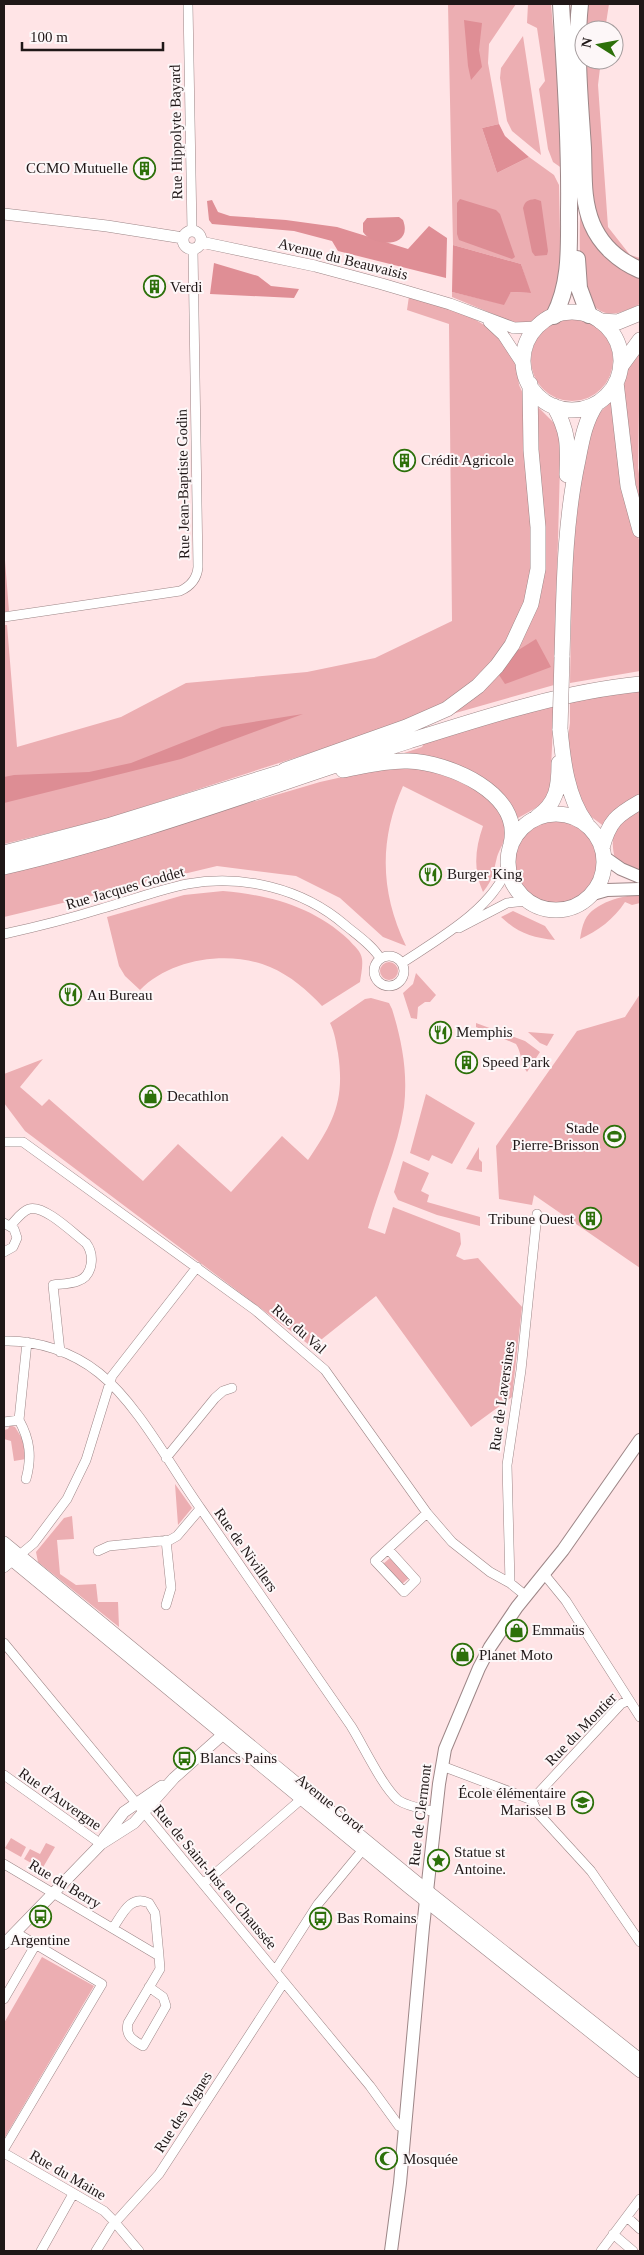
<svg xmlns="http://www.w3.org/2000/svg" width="644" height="2255" viewBox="0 0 644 2255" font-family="Georgia,serif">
<rect width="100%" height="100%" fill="#ffe4e6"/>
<path fill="#ecaeb2" d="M448,4H516L489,44L488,63L499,124L482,128L497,173L529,157L554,175L559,185L561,277L556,299L547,311L529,323H515L452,297V292L503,304L511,292L530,293L521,264L453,245Z
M528,4H551L561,119L563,169L553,162L548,149L539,89L545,81L537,28L527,23Z
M586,4H609L605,30H585Z
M523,36L541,155L512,131L507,121L500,78L501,68Z
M586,60H601L598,85L608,227L630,255L640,258V263L611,243L598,223L591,198Z
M580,204L640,273V304C629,309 615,317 603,312C573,301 581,230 580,204Z
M409,296L466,314L489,328L505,346L517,365L519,385L525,398L526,422L523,439L532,525V556L526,601L508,643L485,671L445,704L381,730L106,819L4,844V625H7L17,747L121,717L186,683L307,672L375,658L452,621L449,324L407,310Z
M531 360a41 41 0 1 1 82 0a41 41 0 1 1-82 0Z
M640,350L638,468L640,480V513L622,394L628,368Z
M613,400L626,508L640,542V671L570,683L573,515L590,426L596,416Z
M537,406L561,430L554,685L445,716L512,654L533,606Z
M4,548L9,611L4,612Z
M640,691V796L605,827L582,810L567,745L570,723V701Z
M554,704L550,790L541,805L518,818L510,803L496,788L404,757V753L422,747L424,743Z
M411,768C427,768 445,771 460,779C478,789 507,808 506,832C506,840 499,850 497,857C493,873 494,878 483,892C473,870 475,849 483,826L403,786C379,840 380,892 406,946L383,937L340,898L296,876L217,866L4,917V875L320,782L369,771Z
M640,809V871L625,866L615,859C608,831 618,822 640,809Z
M515 862a41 41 0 1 1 82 0a41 41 0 1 1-82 0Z
M223,891C270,895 314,907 349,940C354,946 361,951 362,959C363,966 361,975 360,982L322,1006C307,990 291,976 270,967C231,950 171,958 140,990L125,976L119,966L107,917L184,895Z
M640,894V903L632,905L625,902C614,919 598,931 580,939C581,933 582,926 585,920C594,902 623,896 640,894Z
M513,911L545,926L555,940C532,938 518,933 501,917Z
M380 971a9 9 0 1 1 18 0a9 9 0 1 1-18 0Z
M416,973L436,995L430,1002H425L418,1007L417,1019L411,1018L403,993L413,984Z
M640,994V1268L534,1195L532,1205L499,1199L496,1146L577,1031L625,1017Z
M371,998L389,1003L392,1009C402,1041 408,1073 404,1107C398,1148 379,1188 368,1228L385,1234L393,1207L460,1233L461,1244L456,1256L464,1260L478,1258L522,1307L512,1397L471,1427L376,1296L312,1347L25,1131L4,1103V1074L43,1059L20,1087L42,1106L49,1099L143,1181L178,1144L231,1192L282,1136L308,1160C334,1122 345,1100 338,1053C336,1043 335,1033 330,1023L365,999Z
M476,1023L525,1041L540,1052L527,1072C520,1063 522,1053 516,1044L476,1027Z
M528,1032L554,1034L547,1046L540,1043Z
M426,1094L475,1123L452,1164L432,1155L429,1161L410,1153Z
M479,1147V1159L482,1162V1172L466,1169Z
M403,1161L429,1173L421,1191L429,1195L427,1202L480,1217V1226L437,1215L398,1200L394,1192Z
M10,1425L15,1427L23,1440L26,1459L14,1461L11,1441L4,1439V1430L8,1429Z
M175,1484L192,1508L178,1525Z
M72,1516L74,1539L57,1540L60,1574L76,1585L96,1584L98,1602H118L119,1627L38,1562L36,1552L64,1518Z
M390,1558L409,1578L402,1584L383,1564Z
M11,1838L26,1847L21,1857L5,1848Z
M46,1843L55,1847L42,1869L24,1859L30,1849L40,1854Z
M42,1957L94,1986L5,2137L4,2023Z"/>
<path fill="#df8e95" d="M464,20L482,23L479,50L482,67L471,80L468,66Z
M499,124L505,136L529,157L497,173L482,128Z
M212,200L218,212L230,216L286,220L337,227L408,249L429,226L447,238L446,278L338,251L332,241L294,231L212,224L209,220L207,201Z
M453,245L521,264L531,293L511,292L504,305L452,292Z
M214,263L258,276L271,286L299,289L294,298L210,294Z
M536,639L551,667L505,684L497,672L512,654Z"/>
<path fill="#dd8d94" d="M460,199L496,210L500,214L515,257L512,259L459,240L457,234V203Z
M535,199L541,201L548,251L547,255L535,256L532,252L523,208C525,201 528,200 535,199Z
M399,217L403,220C414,249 372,247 363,232V223L367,218Z
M303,714L181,759L4,803V777L14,775L89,772L131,763L222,727Z"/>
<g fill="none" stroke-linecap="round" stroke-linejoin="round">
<defs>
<path id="minor" d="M188,4L192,231
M4,617L180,591C191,586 197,579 198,567L193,250
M459,928L507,903L526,901
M4,934C36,927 68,919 100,909C129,901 158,890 187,884C242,874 302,888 345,925C357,935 372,945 380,958
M374 971a15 15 0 1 1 30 0a15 15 0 1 1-30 0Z
M402,963C438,939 493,909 508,866
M4,1142H23L255,1310L325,1370L427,1513L452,1542L490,1572L510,1583L526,1596
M4,1223L14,1229L17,1238L13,1247L4,1252
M11,1225C16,1220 21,1212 29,1209C44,1204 74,1234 86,1243C95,1255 93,1276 78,1281C70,1284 61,1284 53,1285L60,1352
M4,1341C37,1340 73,1352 99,1373C138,1404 171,1467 201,1509C251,1581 301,1654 351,1726C363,1745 382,1786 398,1800C408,1807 425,1809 436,1812
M19,1420C30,1440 32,1457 26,1479
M4,1422L19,1420L27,1342
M166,1458L215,1398L223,1391L232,1388
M388,1549L416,1580L404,1592L375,1561L427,1513
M98,1551L109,1546L170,1540L177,1536L200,1509
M4,1568L34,1543L67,1499L86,1460L112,1376L197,1267
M544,1574L566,1601L640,1717
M510,1583L507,1465L521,1370L537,1214
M166,1605L171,1588L166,1540
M4,1643L370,2086L399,2126L405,2128
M442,1766L532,1800
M4,1775L101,1844
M532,1800L537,1812L591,1871L640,1942
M532,1800L621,1704L629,1700
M4,1864L159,1956L160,1969L128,2023C125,2036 133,2040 143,2046L166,2006L163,1997L149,1987
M203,1884L305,1796
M113,1928C122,1915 130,1894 149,1903L155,1913L159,1956
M275,1971L318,1904L366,1846
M4,1999L36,1944
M4,2149L102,1984L15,1932
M4,2153L104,2211L112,2219L139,2251
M627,2217L640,2229
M613,2234L633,2251
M41,2251L73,2194
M96,2251L111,2227L159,2174L284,1982
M601,2251L640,2199"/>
<path id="tertiary" d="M4,214L107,226L183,238
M183 240a9 9 0 1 1 18 0a9 9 0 1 1-18 0Z
M201,242L315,266L382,284L450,304L514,328L538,327
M489,322L503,335L524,367
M4,1542L427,1890L640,2059
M4,1554L410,1889L640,2072
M104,1838L124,1812L162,1786
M4,1944L101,1844L134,1823L174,1778L229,1729"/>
<path id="secondary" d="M604,857L621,869L640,877
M593,894L607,890L640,889
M391,2251L400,2183L423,1927L439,1784L445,1749L479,1668L490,1647L517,1607L563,1550L640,1440"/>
<path id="primary" d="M523 361a49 49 0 1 1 98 0a49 49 0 1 1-98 0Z
M616,382L628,486L640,530
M554,406C569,432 568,446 567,475
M562,657C564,591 564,525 578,460C582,439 585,421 597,403
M560,729C563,761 567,797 586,823
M285,770L406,727L447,709L478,686L497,666L512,645L531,604L538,569V527L531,450L530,384
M343,770C364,766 386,760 408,761C448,762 523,793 511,844
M508 862a48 48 0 1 1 96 0a48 48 0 1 1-96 0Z
M537,817C557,803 559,787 559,763
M602,848C609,821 617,815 640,802
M4,853L111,825L295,768
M4,867C142,835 274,784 409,741C485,717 561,692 640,684"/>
<path id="trunk" d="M600,321L618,322L640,313
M621,366L640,340"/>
<path id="motorway" d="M580,4C575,51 580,101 583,148C584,174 582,200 592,224C601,245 619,261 640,270
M577,259L579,288L589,315
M554,316C571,283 569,247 569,211C570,142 565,73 561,4"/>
</defs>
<use href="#minor" stroke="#9d8687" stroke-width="10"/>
<use href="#tertiary" stroke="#9d8687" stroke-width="12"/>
<use href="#secondary" stroke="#9d8687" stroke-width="14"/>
<use href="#primary" stroke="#9d8687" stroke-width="16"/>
<use href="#trunk" stroke="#9d8687" stroke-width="16"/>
<use href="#motorway" stroke="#9d8687" stroke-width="18"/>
<use href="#minor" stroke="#fff" stroke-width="9"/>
<use href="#tertiary" stroke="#fff" stroke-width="11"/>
<use href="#secondary" stroke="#fff" stroke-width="12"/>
<use href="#primary" stroke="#fff" stroke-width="15"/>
<use href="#trunk" stroke="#fff" stroke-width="15"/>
<use href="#motorway" stroke="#fff" stroke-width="16"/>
<defs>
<path id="primary-bridge" d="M560,729L562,657"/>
</defs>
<use href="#primary-bridge" stroke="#9d8687" stroke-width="16" stroke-linecap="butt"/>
<use href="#primary-bridge" stroke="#fff" stroke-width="15"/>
</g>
<defs>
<symbol id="building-ring" viewBox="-11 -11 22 22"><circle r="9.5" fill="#fdf7f8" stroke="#2d700a" stroke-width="1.5"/><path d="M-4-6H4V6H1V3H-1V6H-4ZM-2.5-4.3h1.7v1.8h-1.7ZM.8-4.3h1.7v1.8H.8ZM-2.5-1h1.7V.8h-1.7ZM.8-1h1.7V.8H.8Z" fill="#2d700a"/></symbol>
<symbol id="restaurant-ring" viewBox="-11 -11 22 22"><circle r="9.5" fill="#fdf7f8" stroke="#2d700a" stroke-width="1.5"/><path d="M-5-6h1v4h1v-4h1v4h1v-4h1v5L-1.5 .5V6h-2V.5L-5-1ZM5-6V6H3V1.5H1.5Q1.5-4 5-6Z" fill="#2d700a"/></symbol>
<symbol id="shop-ring" viewBox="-11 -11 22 22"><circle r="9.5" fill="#fdf7f8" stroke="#2d700a" stroke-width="1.5"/><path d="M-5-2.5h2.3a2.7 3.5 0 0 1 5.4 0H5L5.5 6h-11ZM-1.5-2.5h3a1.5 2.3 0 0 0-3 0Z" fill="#2d700a"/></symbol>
<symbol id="stadium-ring" viewBox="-11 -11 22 22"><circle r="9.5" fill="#fdf7f8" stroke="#2d700a" stroke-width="1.5"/><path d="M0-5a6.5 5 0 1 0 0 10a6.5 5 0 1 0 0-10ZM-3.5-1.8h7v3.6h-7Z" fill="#2d700a"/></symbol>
<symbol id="bus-ring" viewBox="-11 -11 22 22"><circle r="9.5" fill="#fdf7f8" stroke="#2d700a" stroke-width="1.5"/><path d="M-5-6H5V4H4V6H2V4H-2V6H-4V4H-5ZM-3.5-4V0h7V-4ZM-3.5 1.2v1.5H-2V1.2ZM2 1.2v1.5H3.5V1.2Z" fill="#2d700a"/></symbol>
<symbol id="school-ring" viewBox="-11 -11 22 22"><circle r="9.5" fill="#fdf7f8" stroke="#2d700a" stroke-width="1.5"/><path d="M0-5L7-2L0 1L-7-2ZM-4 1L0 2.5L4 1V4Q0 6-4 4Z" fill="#2d700a"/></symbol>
<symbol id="sight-ring" viewBox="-11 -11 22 22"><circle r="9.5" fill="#fdf7f8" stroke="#2d700a" stroke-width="1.5"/><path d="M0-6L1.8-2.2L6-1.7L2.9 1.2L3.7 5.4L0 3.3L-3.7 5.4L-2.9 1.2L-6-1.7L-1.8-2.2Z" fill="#2d700a"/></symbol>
<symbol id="mosque-ring" viewBox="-11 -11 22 22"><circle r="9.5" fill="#fdf7f8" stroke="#2d700a" stroke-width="1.5"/><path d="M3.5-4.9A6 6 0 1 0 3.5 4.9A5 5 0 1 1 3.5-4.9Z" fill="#2d700a"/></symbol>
</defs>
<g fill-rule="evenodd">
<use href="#building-ring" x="132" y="156" width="25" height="25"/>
<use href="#building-ring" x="142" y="274" width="25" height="25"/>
<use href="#building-ring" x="392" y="448" width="25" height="25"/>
<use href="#restaurant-ring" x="418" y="862" width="25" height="25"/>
<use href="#restaurant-ring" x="58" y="982" width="25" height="25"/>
<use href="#restaurant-ring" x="428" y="1020" width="25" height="25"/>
<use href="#building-ring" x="454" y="1050" width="25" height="25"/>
<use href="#shop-ring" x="138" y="1084" width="25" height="25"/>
<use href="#stadium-ring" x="602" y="1124" width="25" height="25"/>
<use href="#building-ring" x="578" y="1206" width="25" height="25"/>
<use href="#shop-ring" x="504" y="1618" width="25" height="25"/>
<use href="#shop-ring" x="450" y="1642" width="25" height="25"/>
<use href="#bus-ring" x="172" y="1746" width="25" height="25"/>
<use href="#school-ring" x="570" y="1790" width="25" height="25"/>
<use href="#sight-ring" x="426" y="1848" width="25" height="25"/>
<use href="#bus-ring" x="28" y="1904" width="25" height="25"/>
<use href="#bus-ring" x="308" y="1906" width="25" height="25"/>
<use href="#mosque-ring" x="374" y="2146" width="25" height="25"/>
</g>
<g text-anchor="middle" stroke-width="4" stroke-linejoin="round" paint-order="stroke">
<g font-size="15" fill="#1f1717" stroke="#fdf7f8">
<text transform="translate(176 132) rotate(-91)" y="5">Rue Hippolyte Bayard</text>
<text transform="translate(343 259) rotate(14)" y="5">Avenue du Beauvaisis</text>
<text transform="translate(183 484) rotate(-91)" y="5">Rue Jean-Baptiste Godin</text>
<text transform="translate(125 888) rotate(-16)" y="5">Rue Jacques Goddet</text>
<text transform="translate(299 1329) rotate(41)" y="5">Rue du Val</text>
<text transform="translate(502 1396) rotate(-82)" y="5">Rue de Laversines</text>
<text transform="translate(246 1550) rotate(55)" y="5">Rue de Nivillers</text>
<text transform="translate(581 1729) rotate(-46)" y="5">Rue du Montier</text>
<text transform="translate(60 1799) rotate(35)" y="5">Rue d'Auvergne</text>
<text transform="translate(330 1803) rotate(39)" y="5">Avenue Corot</text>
<text transform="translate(420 1815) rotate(-83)" y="5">Rue de Clermont</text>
<text transform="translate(215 1877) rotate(50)" y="5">Rue de Saint-Just en Chaussée</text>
<text transform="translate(65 1884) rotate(31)" y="5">Rue du Berry</text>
<text transform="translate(183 2112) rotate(-57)" y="5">Rue des Vignes</text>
<text transform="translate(68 2175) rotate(30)" y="5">Rue du Maine</text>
</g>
<g font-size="15" fill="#1f1717" stroke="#fdf7f8" text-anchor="start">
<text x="128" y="173" text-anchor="end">CCMO Mutuelle</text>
<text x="170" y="292">Verdi</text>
<text x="421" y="465">Crédit Agricole</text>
<text x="447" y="879">Burger King</text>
<text x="87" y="1000">Au Bureau</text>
<text x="456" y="1037">Memphis</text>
<text x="482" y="1067">Speed Park</text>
<text x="167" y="1101">Decathlon</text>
<text x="599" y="1133" text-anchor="end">Stade<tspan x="599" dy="17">Pierre-Brisson</tspan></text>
<text x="574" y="1224" text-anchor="end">Tribune Ouest</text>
<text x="532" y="1635">Emmaüs</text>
<text x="479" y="1660">Planet Moto</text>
<text x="200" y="1763">Blancs Pains</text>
<text x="566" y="1798" text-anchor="end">École élémentaire<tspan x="566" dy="17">Marissel B</tspan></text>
<text x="454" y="1857">Statue st<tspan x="454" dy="17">Antoine.</tspan></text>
<text x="337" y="1923">Bas Romains</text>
<text x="40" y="1945" text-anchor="middle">Argentine</text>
<text x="403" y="2164">Mosquée</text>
</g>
</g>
<rect width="644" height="2255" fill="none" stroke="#1f1717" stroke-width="10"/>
<g transform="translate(599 45) rotate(281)"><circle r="24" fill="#fdf7f8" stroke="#a49d9e"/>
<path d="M0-4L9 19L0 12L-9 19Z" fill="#2d700a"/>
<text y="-8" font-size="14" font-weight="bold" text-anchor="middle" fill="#1f1717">N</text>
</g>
<path d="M22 42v8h141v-8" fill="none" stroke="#1f1717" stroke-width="2.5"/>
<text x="30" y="42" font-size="15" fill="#1f1717" stroke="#fdf7f8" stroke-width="4" paint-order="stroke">100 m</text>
</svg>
